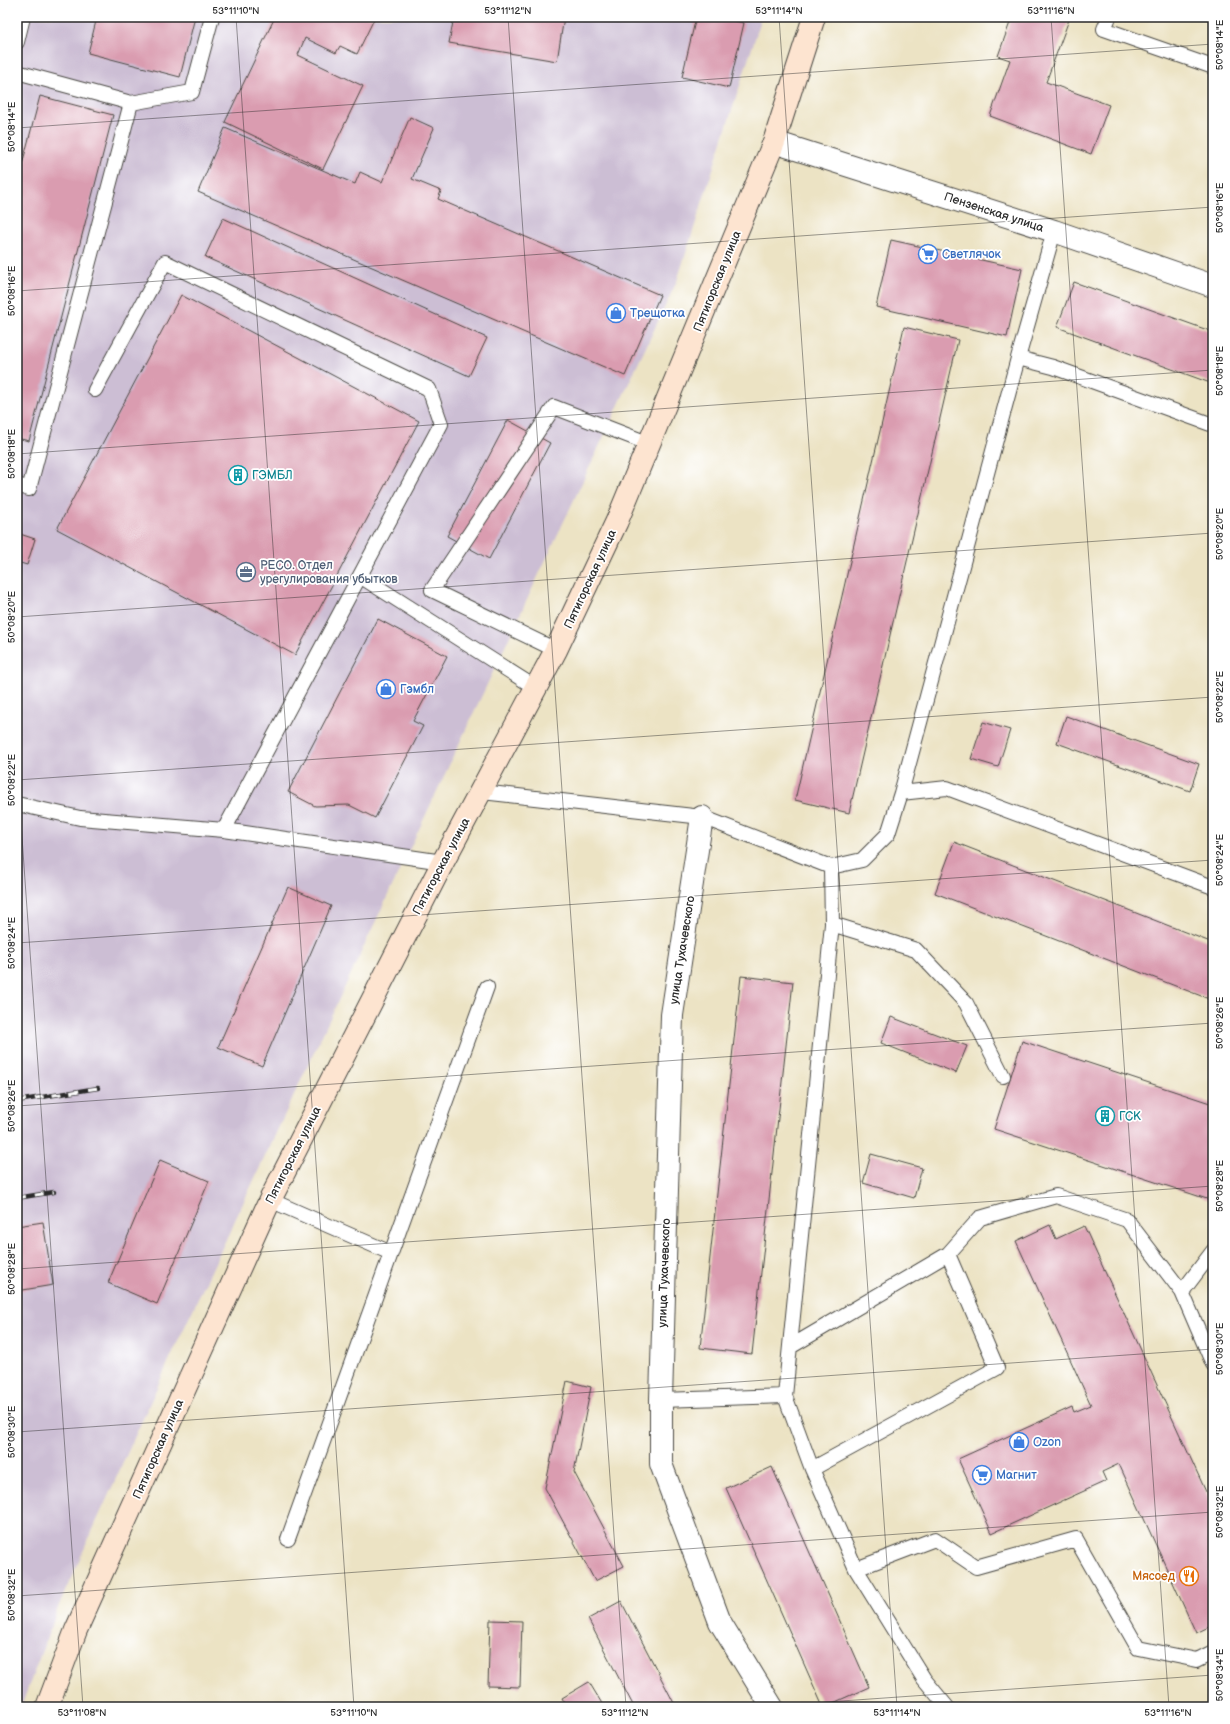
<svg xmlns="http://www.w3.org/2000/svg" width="1230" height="1724" viewBox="0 0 1230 1724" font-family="'Balsamiq Sans',sans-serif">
<rect width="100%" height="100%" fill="#fff"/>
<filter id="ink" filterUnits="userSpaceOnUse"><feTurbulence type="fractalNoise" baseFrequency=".025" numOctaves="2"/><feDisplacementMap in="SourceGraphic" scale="8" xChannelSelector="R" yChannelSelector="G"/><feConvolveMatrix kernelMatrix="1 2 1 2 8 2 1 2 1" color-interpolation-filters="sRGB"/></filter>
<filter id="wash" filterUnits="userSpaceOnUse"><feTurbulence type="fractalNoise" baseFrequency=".012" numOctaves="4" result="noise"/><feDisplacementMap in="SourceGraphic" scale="16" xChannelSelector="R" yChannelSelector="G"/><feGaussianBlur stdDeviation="0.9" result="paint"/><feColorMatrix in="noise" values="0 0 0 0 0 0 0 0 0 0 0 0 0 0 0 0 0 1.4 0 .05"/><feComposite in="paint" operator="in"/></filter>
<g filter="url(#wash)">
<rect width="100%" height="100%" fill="#ece3c4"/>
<path fill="#ccbed4" d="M17,17H759L760,23L677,281L172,1354L59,1605L21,1707H17Z"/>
<g id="blocks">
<path fill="#da9cb0" d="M97,17H195L180,77L88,53Z
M275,17H371L374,19L357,54L340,46L336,53L305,38L298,55L363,86L323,169L225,122Z
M454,17H564L557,61L449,43Z
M696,17H717L744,23L729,88L682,77Z
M1012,17H1070L1046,82L1109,105L1091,154L990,116L1010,60L998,56Z
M40,96L113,115L29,441L17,438V184Z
M410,117L434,128L412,179L441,191L438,199L660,295L625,376L198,192L225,128L355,184L360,172L382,182Z
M223,218L487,338L469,376L205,257Z
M891,240L1022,269L1007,337L876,307Z
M1074,282L1213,332V384L1057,327Z
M181,295L419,421L295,655L57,529Z
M904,327L958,340L849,813L795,800Z
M508,420L550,443L489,559L447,536Z
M17,533L35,539L27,565L17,562Z
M378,619L447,656L413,721L423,726L375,818L349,805L315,806L288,792Z
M1066,716L1199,764L1190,791L1057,743Z
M983,722L1010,730L998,767L971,759Z
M954,842L1213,943V990L1209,999L935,893Z
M288,887L331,906L262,1066L218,1047Z
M741,976L793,982L752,1354L700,1348Z
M891,1017L967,1046L956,1073L881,1043Z
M1022,1041L1213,1104V1201L994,1129Z
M871,1154L922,1168L914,1198L863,1183Z
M160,1160L209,1181L157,1304L108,1283Z
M43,1222L53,1285L17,1291V1226Z
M1050,1225L1056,1239L1084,1226L1213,1507V1625L1196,1633L1119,1464L1102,1472L1106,1481L992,1533L958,1459L1072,1407L1074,1412L1091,1405L1016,1241Z
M567,1381L591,1387L574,1472L624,1566L595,1581L545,1488Z
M772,1467L869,1687L824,1707H823L726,1488Z
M621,1601L676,1707H634L588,1619Z
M490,1620L522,1621L520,1687L488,1686Z
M589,1682L604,1707H567L562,1698Z"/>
</g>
</g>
<g filter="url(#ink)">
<use href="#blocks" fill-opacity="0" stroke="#484742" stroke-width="1"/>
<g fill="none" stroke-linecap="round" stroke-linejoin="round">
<defs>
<path id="service" d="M1109,17L1104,29L1213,67
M17,42L23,17
M17,72L131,103L29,489L17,485
M131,103L192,92L212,17
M1018,358L1054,231
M95,390L165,262L429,389L441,424L224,830
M360,576L536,688
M556,650L432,590L554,407L650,444
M482,792L702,817L831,867L862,860L888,834L901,793L947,788L1213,887
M901,793L1018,358L1053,367L1213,425
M17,804L80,818L224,830L443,862
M831,867L832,924L785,1396L812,1469L856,1569L924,1679L947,1707
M832,924L916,950L966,1003L1003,1076
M270,1200L391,1253
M1182,1292L1213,1251
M790,1347L948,1254
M661,1400L785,1396
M812,1469L997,1368L948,1254L980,1218L1056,1196L1127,1220L1182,1292L1213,1364
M288,1539L487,987
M856,1569L935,1539L976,1567L1076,1539L1138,1648L1197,1660L1213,1652"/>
<path id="minor" d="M774,142L1054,231L1213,286
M702,817L672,1015L661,1400V1464L720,1622L772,1707"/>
<path id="secondary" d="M47,1707L76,1630L270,1200L443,862L556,650L617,521L774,142L814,17"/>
</defs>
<use href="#service" stroke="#484742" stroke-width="16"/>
<use href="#minor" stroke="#484742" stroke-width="24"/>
<use href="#secondary" stroke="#484742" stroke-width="24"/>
<use href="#service" stroke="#fff" stroke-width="14"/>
<use href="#minor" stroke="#fff" stroke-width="22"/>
<use href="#secondary" stroke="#fde4d0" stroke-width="22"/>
<defs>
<path id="rail" d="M17,1101L98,1088
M17,1198L54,1192"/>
</defs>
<use href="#rail" stroke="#2b2b2b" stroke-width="4.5"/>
<use href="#rail" stroke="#fff" stroke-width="3" stroke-dasharray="9" stroke-linecap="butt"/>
</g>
</g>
<path fill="none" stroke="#2b2b2b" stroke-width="1" stroke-opacity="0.45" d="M236,17L354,1707M508,17L626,1707M779,17L897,1707M1051,17L1169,1707M17,128L1213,44M17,291L1213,207M17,454L1213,370M17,617L1213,533M17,766L83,1707M17,780L1213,697M17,943L1213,860M17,1106L1213,1023M17,1269L1213,1186M17,1432L1213,1349M17,1596L1213,1512M756,1707L1213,1675"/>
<defs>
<symbol id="supermarket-ring" viewBox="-11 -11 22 22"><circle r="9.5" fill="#fff" stroke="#3f7fe0" stroke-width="1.5"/><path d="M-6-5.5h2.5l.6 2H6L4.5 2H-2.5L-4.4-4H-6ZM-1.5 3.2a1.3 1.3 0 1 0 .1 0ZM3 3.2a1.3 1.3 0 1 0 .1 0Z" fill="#3f7fe0"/></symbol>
<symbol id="shop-ring" viewBox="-11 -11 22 22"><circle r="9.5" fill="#fff" stroke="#3f7fe0" stroke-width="1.5"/><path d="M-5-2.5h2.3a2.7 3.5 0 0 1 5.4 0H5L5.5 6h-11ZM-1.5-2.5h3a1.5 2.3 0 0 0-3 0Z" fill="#3f7fe0"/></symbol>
<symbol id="building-ring" viewBox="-11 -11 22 22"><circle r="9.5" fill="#fff" stroke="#0f9aa8" stroke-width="1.5"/><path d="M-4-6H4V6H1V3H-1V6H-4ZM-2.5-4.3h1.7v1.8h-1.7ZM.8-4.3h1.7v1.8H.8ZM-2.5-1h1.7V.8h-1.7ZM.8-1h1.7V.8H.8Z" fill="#0f9aa8"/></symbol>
<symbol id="office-ring" viewBox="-11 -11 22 22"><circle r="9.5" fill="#fff" stroke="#5c6f8a" stroke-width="1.5"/><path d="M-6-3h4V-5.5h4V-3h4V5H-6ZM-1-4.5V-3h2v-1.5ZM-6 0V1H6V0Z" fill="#5c6f8a"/></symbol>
<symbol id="restaurant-ring" viewBox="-11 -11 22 22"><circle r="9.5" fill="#fff" stroke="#e8710a" stroke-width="1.5"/><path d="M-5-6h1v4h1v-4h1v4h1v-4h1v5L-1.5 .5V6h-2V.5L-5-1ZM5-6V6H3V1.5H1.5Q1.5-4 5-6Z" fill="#e8710a"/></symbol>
</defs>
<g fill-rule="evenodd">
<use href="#supermarket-ring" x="917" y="243" width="22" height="22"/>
<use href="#shop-ring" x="605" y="302" width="22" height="22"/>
<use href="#building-ring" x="227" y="464" width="22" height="22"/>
<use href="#office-ring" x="235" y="561" width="22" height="22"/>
<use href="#shop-ring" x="375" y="678" width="22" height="22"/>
<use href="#building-ring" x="1094" y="1105" width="22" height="22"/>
<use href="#shop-ring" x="1008" y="1431" width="22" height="22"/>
<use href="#supermarket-ring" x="971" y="1464" width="22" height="22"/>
<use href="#restaurant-ring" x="1178" y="1565" width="22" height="22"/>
</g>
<g text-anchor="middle" stroke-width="3.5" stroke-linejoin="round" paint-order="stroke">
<g font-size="12" fill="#2b2b2b" stroke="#fff">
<text transform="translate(994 212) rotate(18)" y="4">Пензенская улица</text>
<text transform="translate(717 281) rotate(-68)" y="4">Пятигорская улица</text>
<text transform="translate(590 579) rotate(-65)" y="4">Пятигорская улица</text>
<text transform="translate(441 866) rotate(-62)" y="4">Пятигорская улица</text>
<text transform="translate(682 950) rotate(-81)" y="4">улица Тухачевского</text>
<text transform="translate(293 1155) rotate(-63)" y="4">Пятигорская улица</text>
<text transform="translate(664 1273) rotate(-88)" y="4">улица Тухачевского</text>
<text transform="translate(158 1449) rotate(-66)" y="4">Пятигорская улица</text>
</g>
<g font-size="12" fill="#366cbe" stroke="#fff" text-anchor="start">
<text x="942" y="258">Светлячок</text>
<text x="630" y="317">Трещотка</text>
<text x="400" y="693">Гэмбл</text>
<text x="1033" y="1446">Ozon</text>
<text x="996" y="1479">Магнит</text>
</g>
<g font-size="12" fill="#0d838f" stroke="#fff" text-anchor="start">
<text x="252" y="479">ГЭМБЛ</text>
<text x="1119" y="1120">ГСК</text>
</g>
<g font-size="12" fill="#4e5e75" stroke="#fff" text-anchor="start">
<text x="260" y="569">РЕСО. Отдел<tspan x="260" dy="14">урегулирования убытков</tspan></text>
</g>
<g font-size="12" fill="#c56008" stroke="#fff" text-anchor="end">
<text x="1175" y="1580">Мясоед</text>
</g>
</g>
<rect width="1230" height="1724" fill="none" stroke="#fff" stroke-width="44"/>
<rect x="22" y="22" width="1186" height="1680" fill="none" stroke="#2b2b2b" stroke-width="1.5"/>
<g font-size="10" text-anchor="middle" fill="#2b2b2b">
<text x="236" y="14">53°11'10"N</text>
<text x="508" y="14">53°11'12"N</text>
<text x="779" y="14">53°11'14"N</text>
<text x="1051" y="14">53°11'16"N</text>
<text transform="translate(1219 45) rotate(-90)" y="4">50°08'14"E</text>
<text transform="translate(11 127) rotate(-90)" y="4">50°08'14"E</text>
<text transform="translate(1219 208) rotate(-90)" y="4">50°08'16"E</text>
<text transform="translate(11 291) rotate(-90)" y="4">50°08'16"E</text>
<text transform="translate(1219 371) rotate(-90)" y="4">50°08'18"E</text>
<text transform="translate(11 454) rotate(-90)" y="4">50°08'18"E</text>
<text transform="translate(1219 534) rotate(-90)" y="4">50°08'20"E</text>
<text transform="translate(11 617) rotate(-90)" y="4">50°08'20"E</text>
<text transform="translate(1219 697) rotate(-90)" y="4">50°08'22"E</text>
<text transform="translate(11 780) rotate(-90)" y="4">50°08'22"E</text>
<text transform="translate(1219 860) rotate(-90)" y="4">50°08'24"E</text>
<text transform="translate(11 943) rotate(-90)" y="4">50°08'24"E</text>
<text transform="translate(1219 1023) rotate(-90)" y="4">50°08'26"E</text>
<text transform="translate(11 1106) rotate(-90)" y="4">50°08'26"E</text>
<text transform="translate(1219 1186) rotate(-90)" y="4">50°08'28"E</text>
<text transform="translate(11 1269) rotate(-90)" y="4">50°08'28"E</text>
<text transform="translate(1219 1349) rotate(-90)" y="4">50°08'30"E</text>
<text transform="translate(11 1432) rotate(-90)" y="4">50°08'30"E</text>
<text transform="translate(1219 1512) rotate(-90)" y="4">50°08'32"E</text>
<text transform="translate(11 1595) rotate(-90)" y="4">50°08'32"E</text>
<text transform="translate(1219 1675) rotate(-90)" y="4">50°08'34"E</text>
<text x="82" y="1716">53°11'08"N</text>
<text x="354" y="1716">53°11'10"N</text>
<text x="625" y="1716">53°11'12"N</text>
<text x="897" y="1716">53°11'14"N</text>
<text x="1168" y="1716">53°11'16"N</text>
</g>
</svg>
